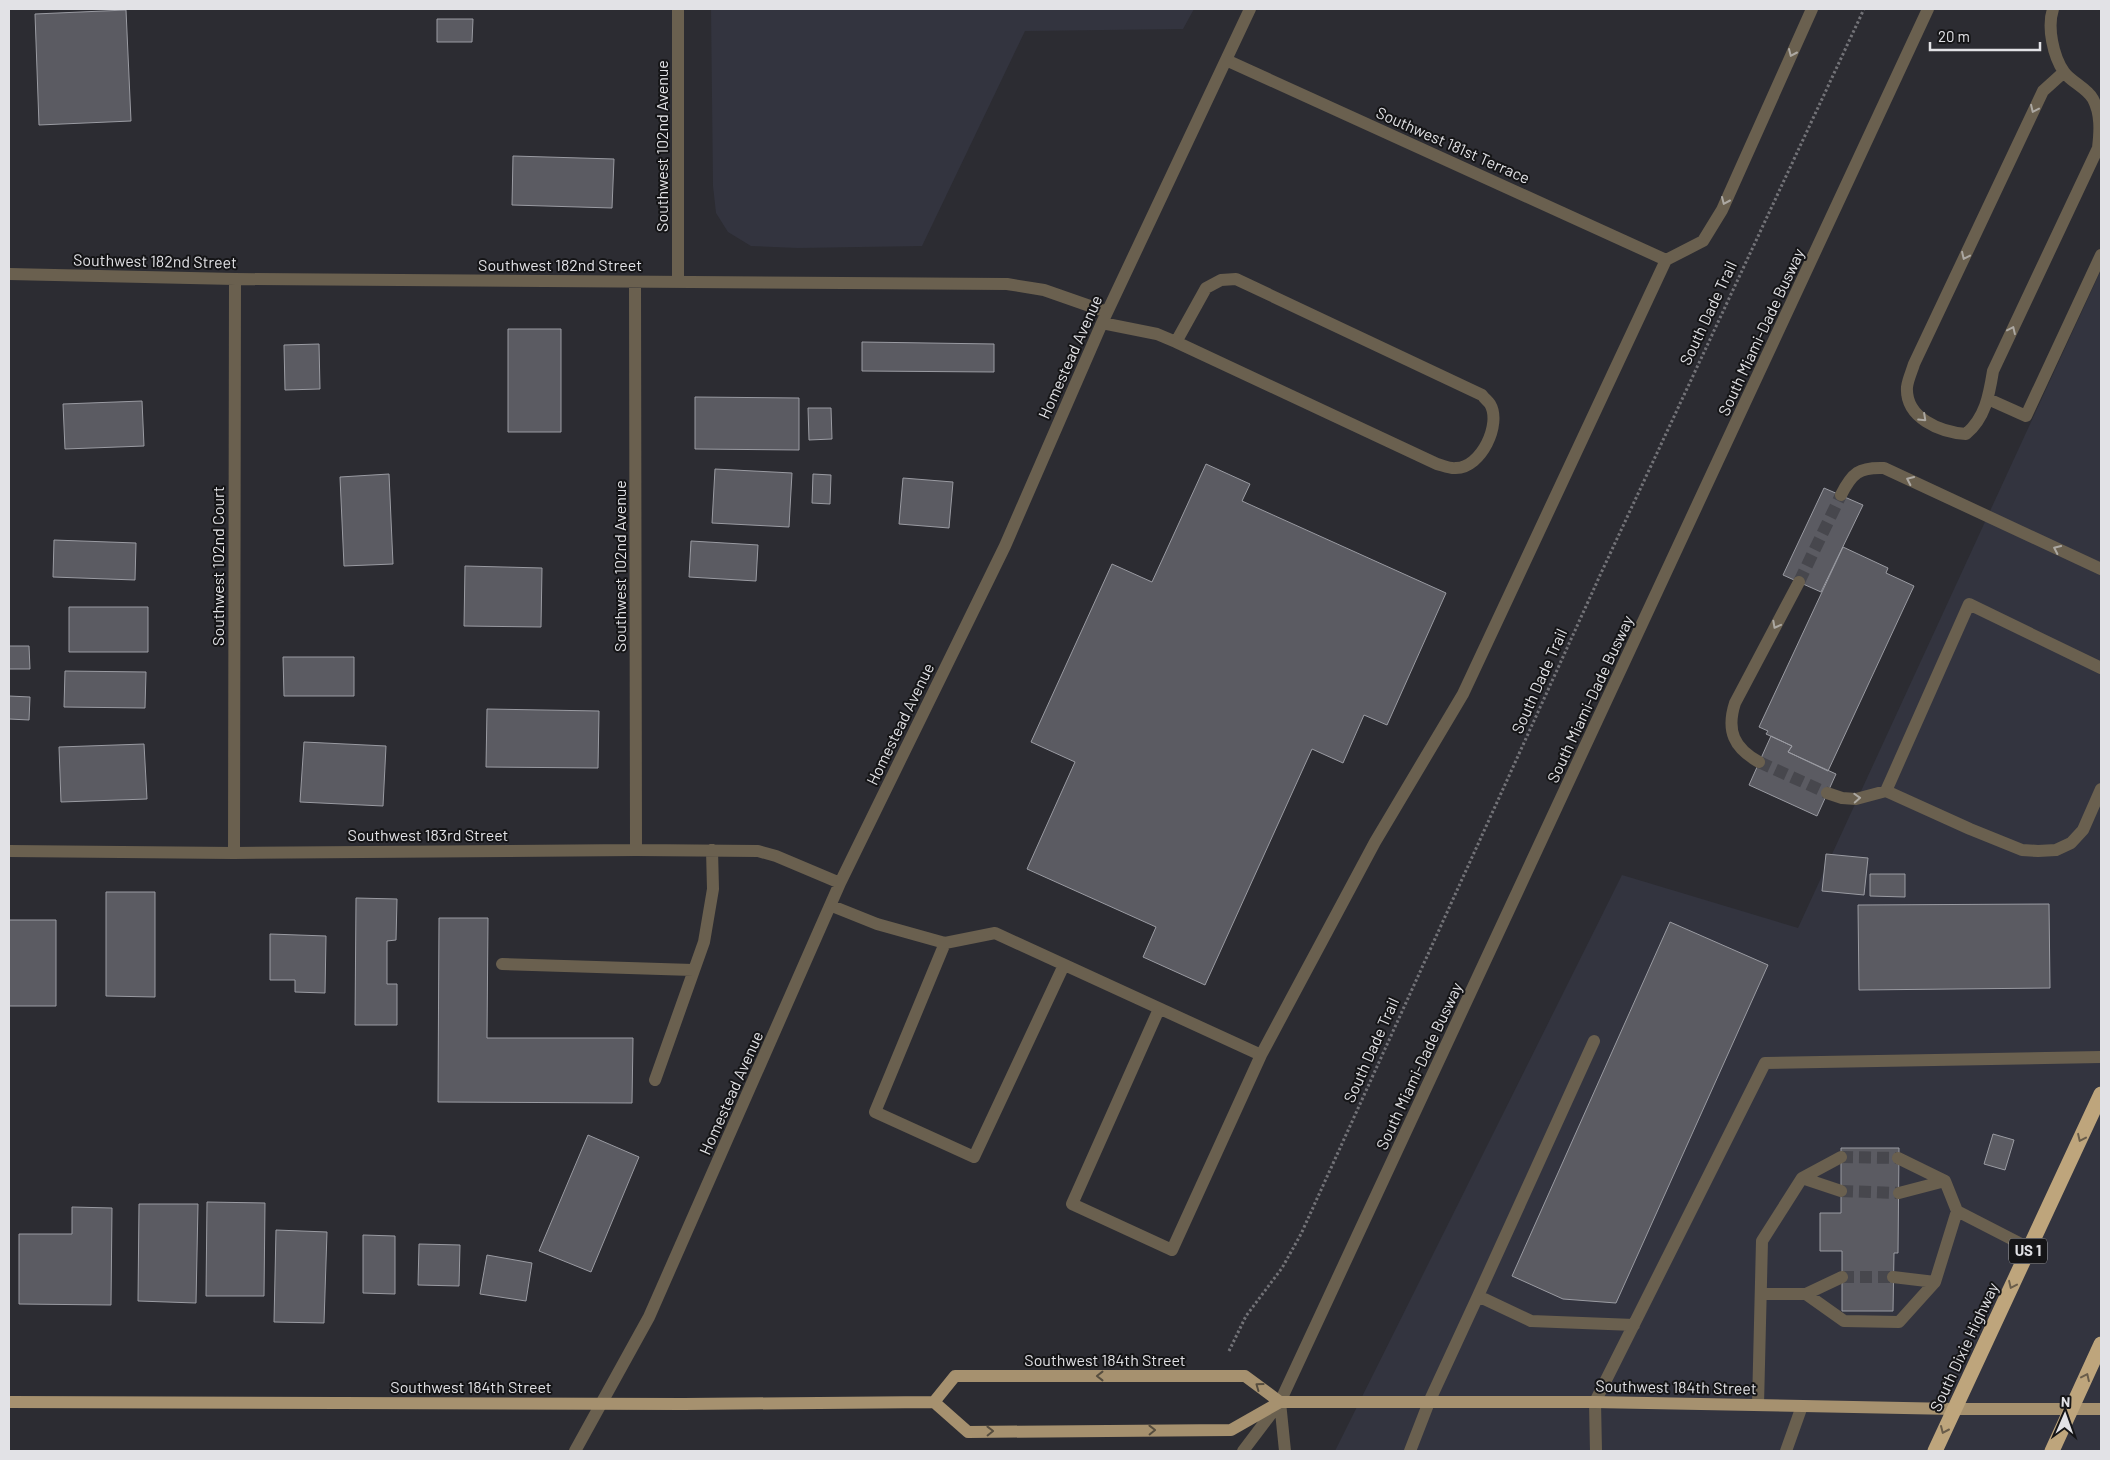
<svg xmlns="http://www.w3.org/2000/svg" width="2110" height="1460" viewBox="0 0 2110 1460" font-family="Barlow,sans-serif">
<rect width="100%" height="100%" fill="#2c2c32"/>
<path fill="#33343f" d="M711,9H1194L1183,29L1025,31L922,246L798,248L751,246L728,232L716,213L713,186Z
M2101,270V1451H1335L1622,875L1798,928Z"/>
<path fill="#5b5b62" stroke="#9a9ba2" d="M126,10L131,121L39,125L35,14Z
M437,19H473L472,42H437Z
M513,156L614,159L612,208L512,205Z
M508,329H561V432H508Z
M862,342L994,344V372L862,371Z
M319,344L320,389L285,390L284,345Z
M695,397L799,398V450L695,449Z
M142,401L144,446L65,449L63,404Z
M808,408H831L832,439L809,440Z
M1206,464L1250,484L1242,501L1446,593L1387,725L1364,715L1343,763L1312,749L1205,985L1143,957L1156,927L1027,869L1075,762L1031,742L1112,564L1152,582Z
M715,469L792,473L789,527L712,523Z
M389,474L393,564L344,566L340,477Z
M813,474L831,475L830,504L812,503Z
M903,478L953,482L949,528L899,524Z
M1824,488L1863,505L1821,592L1783,575Z
M54,540L136,543L135,580L53,577Z
M691,541L758,545L756,581L689,577Z
M1843,547L1888,568L1886,573L1914,586L1828,771L1788,752L1792,746L1766,734L1768,731L1759,727Z
M465,566L542,568L541,627L464,626Z
M69,607H148V652H69Z
M9,646H29L30,669H9Z
M283,657H354V696H284Z
M65,671L146,672L145,708L64,707Z
M9,696L30,697L29,720L9,719Z
M487,709L599,711L598,768L486,767Z
M1771,736L1792,746L1788,752L1836,774L1817,816L1749,785Z
M304,742L386,746L383,806L300,802Z
M144,744L147,799L61,802L59,747Z
M1826,854L1868,858L1864,895L1822,891Z
M1870,874H1905V897L1870,896Z
M106,892H155V997L106,996Z
M356,898L397,899L396,940L387,941V984H397V1025H355Z
M2049,904L2050,988L1859,990L1858,905Z
M439,918H488L487,1038H633L632,1103L438,1102Z
M9,920H56V1006H9Z
M1670,922L1768,965L1616,1303L1563,1299L1512,1276Z
M270,934L326,936L325,993L295,992V980H270Z
M1993,1134L2014,1140L2005,1170L1984,1164Z
M588,1135L639,1157L591,1272L539,1251Z
M1841,1148H1899L1898,1253H1894L1893,1311H1842V1251H1820V1213H1841Z
M207,1202L265,1203L264,1296H206Z
M139,1204H198L196,1303L138,1301Z
M72,1207L112,1208L111,1305L19,1304V1234H72Z
M276,1230L327,1232L324,1323L274,1322Z
M363,1235L395,1236V1294L363,1293Z
M419,1244L460,1245L459,1286L418,1285Z
M487,1255L532,1263L526,1301L480,1294Z"/>
<g fill="none" stroke-linecap="round" stroke-linejoin="round">
<path stroke="#47474d" stroke-width="12" stroke-dasharray="12 6" stroke-linecap="butt" d="M1799,582L1841,495
M1759,762L1827,793
M1841,1157L1898,1158
M1841,1191L1899,1193
M1842,1277H1893"/>
<path stroke="#737378" stroke-width="3" stroke-dasharray="2.5 2.5" stroke-linecap="butt" d="M1229,1351L1246,1316L1282,1268L1301,1234L1602,571L1864,9"/>
<path stroke="#6a604f" stroke-width="12" d="M678,9V282
M2053,9C2047,27 2053,56 2064,72C2071,82 2087,88 2093,99C2101,114 2100,131 2098,148L1993,371C1989,396 1985,418 1966,434C1940,432 1905,418 1907,387C1908,379 1912,371 1914,364L2043,91L2064,72
M1226,60L1666,260
M9,274L235,279L1007,284L1044,290L1107,312
M635,282L636,850
M1102,323L1157,334L1176,342L1437,464C1442,465 1450,469 1456,468C1481,468 1502,424 1490,404C1488,401 1484,398 1482,395L1236,279L1221,280L1206,288L1176,342
M1988,399L2026,416L2101,255
M1841,495C1852,473 1859,467 1884,468L2101,569
M1759,762C1734,748 1726,731 1735,703L1799,582
M1886,791L1969,604L2101,668
M1827,793L1842,798L1856,799L1886,791L1970,829L2022,850L2038,851L2056,850L2071,843L2083,830L2101,789
M9,851L234,853L636,850L758,851L776,856L840,883
M234,853L235,279
M832,906L877,924L945,943L995,933L1261,1055L1375,842L1463,694L1666,260L1703,241L1722,210L1812,9
M945,943L875,1112L974,1157L1064,965
M502,964L693,970
M1159,1009L1072,1204L1172,1250L1261,1055
M655,1080L704,942L713,889L712,850
M1898,1158L1945,1181L1957,1211L2029,1248
M1802,1178L1841,1191
M1899,1193L1945,1181
M1893,1277L1935,1282L1957,1211
M1761,1294H1806L1842,1277
M1806,1294L1844,1321L1899,1322L1935,1282
M1478,1296L1594,1041
M1280,1402L1285,1451
M1758,1405L1762,1241L1802,1178L1841,1157
M575,1451L649,1317L840,883L1005,546L1102,323L1250,9
M1243,1451L1280,1402L1928,9
M1410,1451L1429,1402L1478,1296L1531,1321L1634,1325
M1596,1451L1595,1402L1765,1063L2101,1057
M1786,1451L1802,1406"/>
<path stroke="#a6916f" stroke-width="12" d="M9,1402L684,1404L934,1402L968,1432L1231,1430L1280,1402L1245,1376H955L934,1402
M1280,1402H1595L1954,1409H2101"/>
<path stroke="#bea57c" stroke-width="15" d="M1935,1451L2101,1094
M2052,1451L2101,1344"/>
</g>
<defs><path id="oneway-chevron" d="M-2-3.5L2.5 0L-2 3.5" fill="none" stroke-width="1.6" stroke-linecap="round" stroke-linejoin="round" transform="scale(1.25)"/></defs>
<g stroke="#aca8a2">
<use href="#oneway-chevron" transform="translate(1792 53) rotate(114)"/>
<use href="#oneway-chevron" transform="translate(2034 109) rotate(115)"/>
<use href="#oneway-chevron" transform="translate(1725 201) rotate(114)"/>
<use href="#oneway-chevron" transform="translate(1965 256) rotate(115)"/>
<use href="#oneway-chevron" transform="translate(2012 330) rotate(-65)"/>
<use href="#oneway-chevron" transform="translate(1923 418) rotate(43)"/>
<use href="#oneway-chevron" transform="translate(1910 480) rotate(-155)"/>
<use href="#oneway-chevron" transform="translate(2057 549) rotate(-155)"/>
<use href="#oneway-chevron" transform="translate(1776 625) rotate(118)"/>
<use href="#oneway-chevron" transform="translate(1857 798) rotate(-3)"/>
</g>
<g stroke="#6a5d4a">
<use href="#oneway-chevron" transform="translate(2081 1138) rotate(115)"/>
<use href="#oneway-chevron" transform="translate(2012 1285) rotate(115)"/>
<use href="#oneway-chevron" transform="translate(2086 1377) rotate(-65)"/>
<use href="#oneway-chevron" transform="translate(1944 1430) rotate(114)"/>
</g>
<g stroke="#564d3f">
<use href="#oneway-chevron" transform="translate(1100 1376) rotate(180)"/>
<use href="#oneway-chevron" transform="translate(1259 1386) rotate(-144)"/>
<use href="#oneway-chevron" transform="translate(1152 1430) rotate(-1)"/>
<use href="#oneway-chevron" transform="translate(990 1431) rotate(-1)"/>
</g>
<g text-anchor="middle" stroke-width="4" stroke-linejoin="round" paint-order="stroke">
<rect fill="#151517" stroke="#a4a4a8" stroke-width="1" x="2009" y="1238.5" width="38" height="25" rx="4"/>
<g font-size="15" font-weight="bold" fill="#e2e2e6">
<text x="2028" y="1256">US 1</text>
</g>
<g font-size="16" fill="#e2e2e6" stroke="#151517">
<text transform="translate(1453 145) rotate(24)" y="6">Southwest 181st Terrace</text>
<text transform="translate(662 146) rotate(-90)" y="6">Southwest 102nd Avenue</text>
<text transform="translate(155 261) rotate(1)" y="6">Southwest 182nd Street</text>
<text x="560" y="271">Southwest 182nd Street</text>
<text transform="translate(1708 313) rotate(-65)" y="6">South Dade Trail</text>
<text transform="translate(1761 332) rotate(-65)" y="6">South Miami-Dade Busway</text>
<text transform="translate(1070 357) rotate(-66)" y="6">Homestead Avenue</text>
<text transform="translate(218 566) rotate(-90)" y="6">Southwest 102nd Court</text>
<text transform="translate(620 566) rotate(-90)" y="6">Southwest 102nd Avenue</text>
<text transform="translate(1539 681) rotate(-66)" y="6">South Dade Trail</text>
<text transform="translate(1590 699) rotate(-65)" y="6">South Miami-Dade Busway</text>
<text transform="translate(900 724) rotate(-64)" y="6">Homestead Avenue</text>
<text x="428" y="841">Southwest 183rd Street</text>
<text transform="translate(1371 1050) rotate(-66)" y="6">South Dade Trail</text>
<text transform="translate(1419 1066) rotate(-65)" y="6">South Miami-Dade Busway</text>
<text transform="translate(731 1093) rotate(-66)" y="6">Homestead Avenue</text>
<text transform="translate(1964 1347) rotate(-65)" y="6">South Dixie Highway</text>
<text x="1105" y="1366">Southwest 184th Street</text>
<text x="471" y="1393">Southwest 184th Street</text>
<text transform="translate(1676 1387) rotate(1)" y="6">Southwest 184th Street</text>
</g>
</g>
<rect width="2110" height="1460" fill="none" stroke="#e2e2e6" stroke-width="20"/>
<g transform="translate(2065 1415) rotate(2)" stroke="#151517" stroke-width="4" paint-order="stroke">
<path d="M0-4L9 19L0 12L-9 19Z" fill="#e2e2e6"/>
<text y="-8" font-size="14" font-weight="bold" text-anchor="middle" fill="#e2e2e6">N</text>
</g>
<path d="M1930 42v8h110v-8" fill="none" stroke="#e2e2e6" stroke-width="2.5"/>
<text x="1938" y="42" font-size="15" fill="#e2e2e6" stroke="#151517" stroke-width="4" paint-order="stroke">20 m</text>
</svg>
